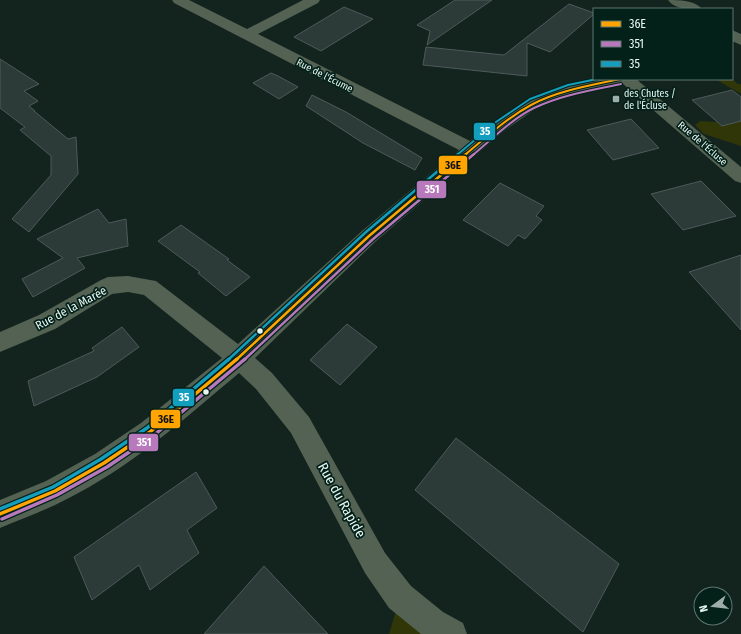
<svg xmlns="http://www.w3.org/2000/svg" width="741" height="634" viewBox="0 0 741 634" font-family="'Fira Sans Condensed',sans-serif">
<rect width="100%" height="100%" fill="#13231e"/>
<path fill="#303608" d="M717,79H732L738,84H741V94C733,88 724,86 717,79Z
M700,121L717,122L722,126L741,121V146L704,134L695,125Z
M400,597L452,634H389Z"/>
<path fill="#2c3a38" stroke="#4c5b59" d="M455,0H492L427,45L430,31L417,25Z
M569,4L594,13V14L550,52L527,43V76L423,65L426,47L504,55Z
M344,7L373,19L321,51L294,37Z
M0,59L39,84L24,91L38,101L29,106L35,111H34L68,139L76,137L78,174L29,232L12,219L51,175V156L20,130L25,127L0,108Z
M271,73L278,76L298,87L279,99L253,83Z
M732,90L741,97V121L722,126L692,100Z
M312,95L346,112L422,158L415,170L363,143L306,106Z
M631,119L659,148L613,160L587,130Z
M701,181L736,216L683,230L651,194Z
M500,183L544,206L536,216L542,220L525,239L518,235L508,246L463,220Z
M98,209L109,223L126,219L128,246L77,258L85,268L33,297L22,279L63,258L37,239Z
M181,225L229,259L227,260L250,277L226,296L198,273L200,272L158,241Z
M741,255V330L689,272Z
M347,324L377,347L340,385L310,360Z
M122,327L139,347L97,377L34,406L28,381L94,351L92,348Z
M456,438L619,564L583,632L415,490Z
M196,472L217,508L187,530L199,553L150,590L139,565L92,600L74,557Z
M264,566L328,634H204Z"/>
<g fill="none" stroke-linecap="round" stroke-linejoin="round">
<path fill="#546254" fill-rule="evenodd" d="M172,0H189L247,29L303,0H320L318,3L258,34L470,141L493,122L526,101L564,87L599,79H636L741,167V183L735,181L622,83L575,94L538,107L505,130L376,241L255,358L272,373L309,417L385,553L411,586L443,612L463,623L467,634H421L389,608L365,573L291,433L256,389L239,373C184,419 130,468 65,500C44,511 21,519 0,528V500L46,481L95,454L141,423L222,358L144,295L128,292L112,294L55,329L0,352V332L39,315L101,280L108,277L128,276L156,281L238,344L362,231L459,150L174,3Z
M668,0C680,0 694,0 702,9C691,9 675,10 668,0Z
M732,30L741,34V45L732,41Z"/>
<defs>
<path id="bus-1-far2" d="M465,155C486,137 507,118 531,105C556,91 592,85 620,79"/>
<path id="bus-1-far1" d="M236,360L369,236L466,154"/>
<path id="bus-1" d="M0,514L55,491L104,463L150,432L237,359"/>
<path id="bus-2-far2" d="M473,155C491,140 513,118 534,108C561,95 592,90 621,84"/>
<path id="bus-2-far1" d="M244,360L372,240L474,154"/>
<path id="bus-2" d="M2,519L57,495L107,467L153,436L245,359"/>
<path id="bus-3-far2" d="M457,155L496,122L530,99L568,85L597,79"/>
<path id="bus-3-far1" d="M228,360L366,232L458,154"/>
<path id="bus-3" d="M0,509L53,487L101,459L147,428L229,359"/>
</defs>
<use href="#bus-1-far2" stroke="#032019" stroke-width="4"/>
<use href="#bus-1-far1" stroke="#032019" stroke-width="5"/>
<use href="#bus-1" stroke="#032019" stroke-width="6"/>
<use href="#bus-2-far2" stroke="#032019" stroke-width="4"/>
<use href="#bus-2-far1" stroke="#032019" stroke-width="5"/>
<use href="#bus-2" stroke="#032019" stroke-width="6"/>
<use href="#bus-3-far2" stroke="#032019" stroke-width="4"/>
<use href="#bus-3-far1" stroke="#032019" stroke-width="5"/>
<use href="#bus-3" stroke="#032019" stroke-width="6"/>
<use href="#bus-1-far2" stroke="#ffa400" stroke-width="2"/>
<use href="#bus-1-far1" stroke="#ffa400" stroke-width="2.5"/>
<use href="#bus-1" stroke="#ffa400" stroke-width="3.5"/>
<use href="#bus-2-far2" stroke="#b878bc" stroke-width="2"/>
<use href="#bus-2-far1" stroke="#b878bc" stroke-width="2.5"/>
<use href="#bus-2" stroke="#b878bc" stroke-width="3.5"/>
<use href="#bus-3-far2" stroke="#139ebe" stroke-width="2"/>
<use href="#bus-3-far1" stroke="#139ebe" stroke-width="2.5"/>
<use href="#bus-3" stroke="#139ebe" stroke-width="3.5"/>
</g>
<rect fill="#9dada8" stroke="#032019" stroke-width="1.5" x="612" y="95" width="8" height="8" rx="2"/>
<g fill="#e7f8f2" stroke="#032019" stroke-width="1.5">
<circle cx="260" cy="331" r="3.5"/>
<circle cx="206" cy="392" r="3.5"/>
</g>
<g text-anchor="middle" stroke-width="3.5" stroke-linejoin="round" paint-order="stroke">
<g font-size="10" fill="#e7f8f2" stroke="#032019">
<text transform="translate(325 75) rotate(27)" y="4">Rue de l'Écume</text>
<text transform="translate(703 143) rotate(41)" y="4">Rue de l'Écluse</text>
</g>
<g font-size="10" fill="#e7f8f2" stroke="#032019" text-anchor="start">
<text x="624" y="97">des Chutes /<tspan x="624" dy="12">de l'Écluse</tspan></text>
</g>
<g font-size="12" fill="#e7f8f2" stroke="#032019">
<text transform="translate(71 308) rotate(-28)" y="4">Rue de la Marée</text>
</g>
<g font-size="14" fill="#e7f8f2" stroke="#032019">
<text transform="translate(342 500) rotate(61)" y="5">Rue du Rapide</text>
</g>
</g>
<g stroke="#032019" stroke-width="1.5">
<rect x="473" y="122" width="23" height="19" rx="4" fill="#139ebe"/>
<rect x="438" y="155" width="30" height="20" rx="4" fill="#ffa400"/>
<rect x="416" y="180" width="31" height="19" rx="4" fill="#b878bc"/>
<rect x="172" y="388" width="23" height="19" rx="4" fill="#139ebe"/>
<rect x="150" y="409" width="31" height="20" rx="4" fill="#ffa400"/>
<rect x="128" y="433" width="31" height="19" rx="4" fill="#b878bc"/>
</g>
<g font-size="11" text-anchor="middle" font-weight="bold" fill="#fff">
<text x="485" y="135">35</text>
<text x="432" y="193">351</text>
<text x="184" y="401">35</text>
<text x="144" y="446">351</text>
</g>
<g font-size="11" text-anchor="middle" font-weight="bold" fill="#111">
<text x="453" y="169">36E</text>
<text x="166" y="423">36E</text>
</g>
<rect x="593" y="8" width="140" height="72" fill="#032019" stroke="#5e7670"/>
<rect x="601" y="21" width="20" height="6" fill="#ffa400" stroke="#5e7670"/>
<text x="629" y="28" font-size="12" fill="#e7f8f2">36E</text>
<rect x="601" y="41" width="20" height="6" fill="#b878bc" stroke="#5e7670"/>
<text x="629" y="48" font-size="12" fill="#e7f8f2">351</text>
<rect x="601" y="61" width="20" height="6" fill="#139ebe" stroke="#5e7670"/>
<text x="629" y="68" font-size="12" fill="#e7f8f2">35</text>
<g transform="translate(713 606) rotate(255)"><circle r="19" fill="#032019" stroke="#5e7670"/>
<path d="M0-3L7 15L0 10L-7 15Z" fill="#9dada8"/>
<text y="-6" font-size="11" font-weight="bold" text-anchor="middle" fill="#e7f8f2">N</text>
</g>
</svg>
